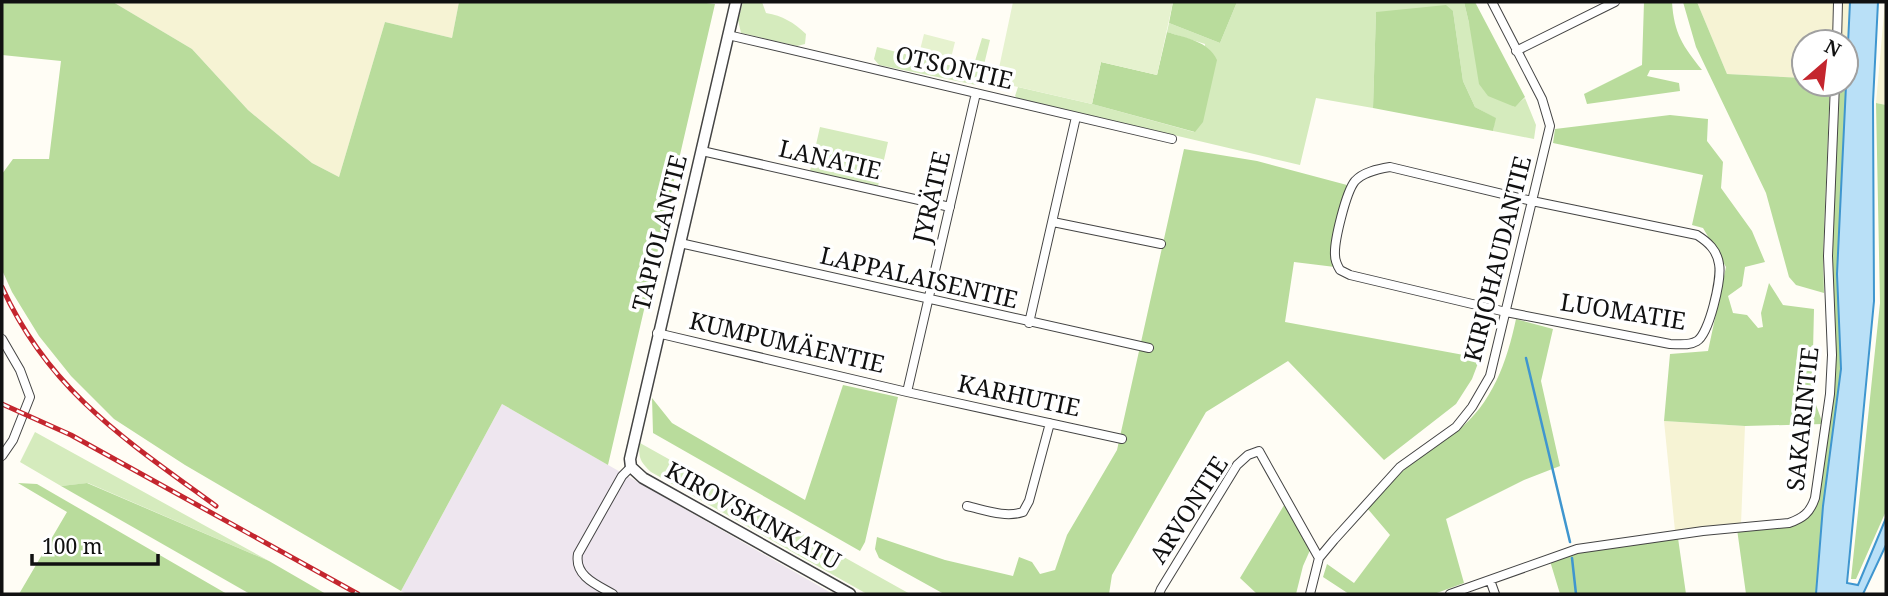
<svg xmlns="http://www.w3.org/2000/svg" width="1888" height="596" viewBox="0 0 1888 596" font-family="'Noto Serif',serif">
<rect width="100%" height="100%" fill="#fffdf5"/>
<path fill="#eee6ef" d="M502,404L833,594H407L401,591Z"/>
<path fill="#f6f3d4" d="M113,2H459L452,38L385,22L339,177L312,163L248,110L192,49Z
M1697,2H1850L1846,78V42H1804V78L1727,74Z
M1885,2H1886V105L1876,103Z
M1664,421L1745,426L1741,524L1675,531Z"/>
<path fill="#d5ebbd" d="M743,2H762L766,13C783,16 793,22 806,34L805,44L797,46L741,33L738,20Z
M1237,2H1464L1469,23L1514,107L1525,98L1536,125L1534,139L1493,131L1495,118L1475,107L1463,81L1453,11L1376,12L1373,108L1316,98L1300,165L1017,98L1015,96L1018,87L1092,104L1194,132L1205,44L1167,32L1169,23L1220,43Z
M982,38L990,40L980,81L976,85L879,65L874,59L877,47L972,71Z
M820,127L888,142L878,186L810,171Z
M35,432L269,561L88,483L61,486L20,462Z
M640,443L910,594H867L651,472C640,462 638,457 640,443Z"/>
<path fill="#b9dc9c" d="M2,2H113L192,49L248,110L312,163L339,177L385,22L452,38L459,2H698L715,4L608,465L502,404L401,591L185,465L114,419L71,376L39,336L12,292L2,270V174L13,159H49L61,61L2,55Z
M1173,2H1237L1220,43L1169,23Z
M1464,2H1475L1525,97L1515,107L1488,96L1479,84L1469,23Z
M1644,2H1672C1674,34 1683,46 1702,70H1650L1647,76L1679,83L1680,91L1587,104L1584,94L1642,65Z
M1683,2H1697L1727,74L1804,78V84H1830L1823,256L1824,293L1796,285L1789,277L1766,193L1696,47Z
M1446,5L1453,11L1463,81L1475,107L1496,118L1493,131L1373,108L1376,12Z
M1167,32C1186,38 1208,41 1217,60L1203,122L1195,132L1092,104L1101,62L1157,75Z
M1840,84H1846L1837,274L1841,369L1823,506L1816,594H1746L1737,529L1804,520L1815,507L1833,395L1831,256Z
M1876,103L1886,105V511L1856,579H1851L1880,303Z
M1670,115L1708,119L1707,141L1723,162L1721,188L1752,231L1765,262L1745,267L1742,286L1728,296L1733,313L1747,315L1758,328L1763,327L1761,313L1769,283L1783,305L1814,309L1812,394L1823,424L1745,426L1664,421L1670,354L1708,351L1726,267L1703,228L1692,225L1703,175L1553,143L1555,129Z
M1184,149L1257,161L1347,185L1332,251L1335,267L1294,262L1285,322L1480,358L1472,379L1456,404L1384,460L1288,361L1206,412L1112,575L1109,594H944L879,558L875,549L877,537L945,560L1013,576L1019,557L1032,562L1040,574L1055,570L1067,535L1117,450Z
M1516,319L1553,329L1541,381L1560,466L1524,480L1446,519L1464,583L1434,594H1349L1323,577L1327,564L1354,583L1390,535L1367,508C1379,496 1391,481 1404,470C1421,456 1440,445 1457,431C1492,404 1507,362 1516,319Z
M843,385L898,397L865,542L860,551L653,433L652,398L672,423L805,500Z
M18,483L37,484L227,594H19L67,512Z
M87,483L269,561L326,594H250L61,486Z
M1286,502L1311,548L1303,566L1296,594H1257L1240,578Z
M1678,538L1686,594H1560L1550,561L1585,549Z"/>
<path fill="#e6f2cf" d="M1013,2H1173L1157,75L1101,62L1092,104L996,82Z
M924,34L955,42L951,58L920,50Z"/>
<path fill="#b9e0f7" stroke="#3f96cf" stroke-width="2" d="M1850,2H1878L1873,102L1874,301L1847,583L1858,585L1886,518V545L1863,594H1816L1823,506L1841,369L1837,274Z"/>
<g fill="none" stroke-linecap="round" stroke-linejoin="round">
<path stroke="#3f96cf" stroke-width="2.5" d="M1526,358L1570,542
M1572,558L1576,594"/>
<defs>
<path id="minor" d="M728,35L1172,139
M1837,42L1838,2
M1516,51L1615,2
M702,151L950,207
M1390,167L1532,201L1697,235C1708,242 1717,250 1719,264C1722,279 1709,334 1697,341C1689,346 1679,344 1670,344L1506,312L1350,275L1340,270C1337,265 1335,260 1335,255C1334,241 1346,192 1355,181C1363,172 1378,169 1390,167Z
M1053,222L1161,244
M680,243L1149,348
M1029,323L1076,117
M657,333L907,392L1122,439
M2,339L20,370L30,397L13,440L2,456
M907,392L976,93
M967,506C985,510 1005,518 1023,512L1029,501L1050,423
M1490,580L1495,594
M613,594C597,585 574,576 578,554L622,476L631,467
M1159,594L1161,589L1237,465L1248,455L1259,451L1319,558
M1310,594L1319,558L1334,540L1400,467L1456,427L1472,407L1490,376L1550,126L1542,99L1492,2
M1450,594L1577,549L1703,531L1789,523C1803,518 1810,513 1815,498L1830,394L1832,355L1828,256L1835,84"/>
<path id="tertiary" d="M736,2L630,459L631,467L643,478L850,594"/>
</defs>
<use href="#minor" stroke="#444" stroke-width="10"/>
<use href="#tertiary" stroke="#444" stroke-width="13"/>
<use href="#minor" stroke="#fff" stroke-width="8"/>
<use href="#tertiary" stroke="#fff" stroke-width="10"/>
<defs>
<path id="rail" d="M2,287C49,391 127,441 216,506
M2,404L71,435L358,594"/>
</defs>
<use href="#rail" stroke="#c4262e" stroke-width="5"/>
<use href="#rail" stroke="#fff" stroke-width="2.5" stroke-dasharray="8" stroke-linecap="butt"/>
</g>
<g text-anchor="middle" stroke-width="7" stroke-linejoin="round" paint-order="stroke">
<g font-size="24" fill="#111" stroke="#fff">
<text transform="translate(954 68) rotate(13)" y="8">OTSONTIE</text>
<text transform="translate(830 160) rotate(13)" y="8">LANATIE</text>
<text transform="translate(932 197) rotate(-77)" y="8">JYRÄTIE</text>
<text transform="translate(660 233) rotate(-76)" y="8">TAPIOLANTIE</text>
<text transform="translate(1498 259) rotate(-76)" y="8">KIRJOHAUDANTIE</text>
<text transform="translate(919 278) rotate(13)" y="8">LAPPALAISENTIE</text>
<text transform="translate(1623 312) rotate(9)" y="8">LUOMATIE</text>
<text transform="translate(787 343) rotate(13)" y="8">KUMPUMÄENTIE</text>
<text transform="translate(1019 396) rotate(12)" y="8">KARHUTIE</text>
<text transform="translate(1803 419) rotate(-84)" y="8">SAKARINTIE</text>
<text transform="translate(1189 510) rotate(-57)" y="8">ARVONTIE</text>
<text transform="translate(753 516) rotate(29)" y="8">KIROVSKINKATU</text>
</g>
</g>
<rect width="1888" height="596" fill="none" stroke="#111111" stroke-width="7"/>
<g transform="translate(1825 63) rotate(28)"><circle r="33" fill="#ffffff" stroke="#a0a0a0" stroke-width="2"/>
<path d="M0-5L12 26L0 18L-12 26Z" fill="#c4262e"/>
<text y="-10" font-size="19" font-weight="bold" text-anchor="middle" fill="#111111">N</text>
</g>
<path d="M32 554v10h126v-10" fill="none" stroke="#111111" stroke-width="3.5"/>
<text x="42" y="554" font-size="21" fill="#111111" stroke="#ffffff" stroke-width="5" paint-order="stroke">100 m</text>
</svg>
